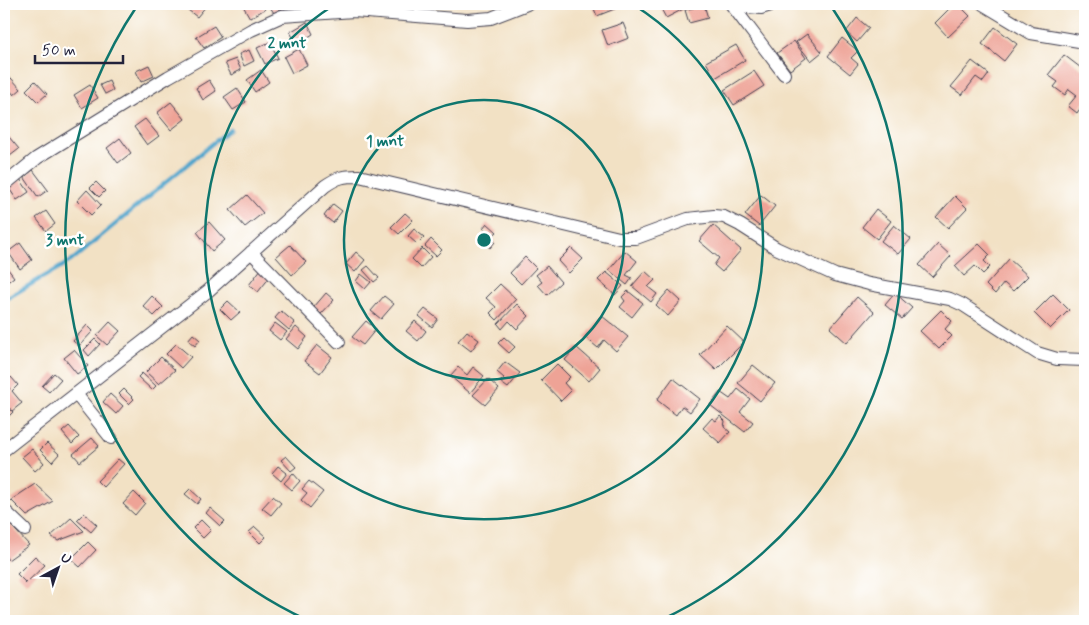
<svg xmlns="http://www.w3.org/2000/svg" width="1089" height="625" viewBox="0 0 1089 625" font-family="Mynerve,sans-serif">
<rect width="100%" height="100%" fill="#fff"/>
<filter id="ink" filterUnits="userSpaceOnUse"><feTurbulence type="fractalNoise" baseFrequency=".02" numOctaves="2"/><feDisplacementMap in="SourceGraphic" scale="10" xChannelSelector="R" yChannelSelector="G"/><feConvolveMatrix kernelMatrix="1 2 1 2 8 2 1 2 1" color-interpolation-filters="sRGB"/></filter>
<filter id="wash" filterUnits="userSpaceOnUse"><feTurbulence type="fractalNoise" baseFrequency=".0096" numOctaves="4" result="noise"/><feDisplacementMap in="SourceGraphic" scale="20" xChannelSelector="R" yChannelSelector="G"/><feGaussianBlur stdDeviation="1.12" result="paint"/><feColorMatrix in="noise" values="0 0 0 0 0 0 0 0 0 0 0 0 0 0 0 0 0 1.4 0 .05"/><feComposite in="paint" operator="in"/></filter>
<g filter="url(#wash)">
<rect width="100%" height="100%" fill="#f2e1c4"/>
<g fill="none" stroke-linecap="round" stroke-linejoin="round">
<path stroke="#50a5cc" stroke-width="4" d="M4,300L71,261L230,129"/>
</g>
<g id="blocks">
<path fill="#eea396" d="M192,4H205L207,5L197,17L188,10Z
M242,4H262L265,9L250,18Z
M268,4H283L285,6L274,13Z
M592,4H621L622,6L597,16Z
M661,4H693L666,18L659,5Z
M954,4H958L970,16L948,37L935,23Z
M704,5L708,18L689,23L685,10Z
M857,18L869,28L857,42L846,32Z
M307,22L313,34L297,44L290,32Z
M623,23L629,38L608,46L602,30Z
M214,26L221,37L204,48L196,37Z
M995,27L1017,44L1004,61L982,44Z
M807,34L822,52L811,61L796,42Z
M842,38L858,51L851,58L858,64L850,74L828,56Z
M794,41L806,58L790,70L777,53Z
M270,42L278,58L265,64L257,48Z
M736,45L745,60L715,78L706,62Z
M299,49L307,65L292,73L284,57Z
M249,50L254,61L244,66L239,54Z
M1064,55L1085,71V101L1077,113L1068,106L1077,95L1069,89L1065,95L1054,87L1058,82L1048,75Z
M236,59L241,70L231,75L225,63Z
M972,61L989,74L983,82L976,77L962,95L951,87Z
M149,65L154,76L141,82L136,71Z
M261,70L269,82L255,92L247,80Z
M754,71L764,86L734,105L724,90Z
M11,78L21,89L14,95L4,83Z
M209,80L216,91L203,100L196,88Z
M35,81L47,94L38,102L26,90Z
M109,81L113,90L105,94L100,85Z
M90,85L98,98L82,108L74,95Z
M237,88L246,102L233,110L224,97Z
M171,102L185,119L171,130L157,113Z
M145,119L159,136L147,145L134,127Z
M9,137L19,149L10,156L4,148V141Z
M120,138L131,153L118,163L107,148Z
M33,170L48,190L38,197L24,177Z
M20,179L29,192L17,200L8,187Z
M96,182L105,191L99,197L90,188Z
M87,190L101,205L91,215L77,201Z
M247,195L263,213L245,227L230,210Z
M761,195L775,206L759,226L745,215Z
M955,196L967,208L948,228L936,217Z
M333,204L342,211L333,223L324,216Z
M876,209L891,221L877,239L862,227Z
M46,211L55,224L46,231L36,218Z
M405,213L413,220L399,234L391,227Z
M209,222L225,240L212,251L197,232Z
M487,223L497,232L492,236L483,228Z
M713,225L741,250L722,272L714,265L719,258L699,241Z
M894,225L911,239L898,254L881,241Z
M414,229L424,237L417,244L408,236Z
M488,236L495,242L490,248L483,242Z
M431,239L442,250L436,256L425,246Z
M20,243L32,260L20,269L8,252Z
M938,244L951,256L932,277L919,265Z
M979,244L990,255L984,261L990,267L983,274L975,266L964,276L955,266Z
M290,245L306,262L292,275L276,257Z
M422,248L431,257L421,268L412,259Z
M571,248L583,259L569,273L558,261Z
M625,251L637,261L626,275L632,278L627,285L609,270Z
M356,252L365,260L355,272L346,264Z
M525,257L536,268L521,284L510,273Z
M1009,259L1028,276L1013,291L1004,283L995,294L986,285Z
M4,264L14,277L5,284L4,282Z
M368,266L379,278L374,282L363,270Z
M547,266L561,282L547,295L538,285L542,282L536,275Z
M261,269L270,277L258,292L249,285Z
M645,271L655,280L648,287L657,294L651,302L632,286Z
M606,272L623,286L615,295L598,280Z
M361,274L371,282L365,289L356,281Z
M500,284L516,299L497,320L490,313L496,307L486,298Z
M669,290L681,301L668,316L656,305Z
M628,291L643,303L632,317L620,307L625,301L622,297Z
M326,293L334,300L321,314L314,307Z
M895,293L912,308L902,319L885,305Z
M1053,294L1069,310L1050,329L1034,313Z
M152,296L163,307L154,316L143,306Z
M384,296L394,304L381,319L371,311Z
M857,297L874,312L847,343L830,328Z
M228,301L240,312L231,320L220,309Z
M517,304L529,316L517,329L509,321L502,329L498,324Z
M425,309L438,319L432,327L419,316Z
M941,310L952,321L945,329L952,336L939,349L920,331Z
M281,311L295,323L289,330L275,318Z
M602,316L628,337L616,351L604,340L598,348L585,337Z
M366,321L376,329L363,345L352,337Z
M415,321L426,331L418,341L406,331Z
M110,322L120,331L107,345L97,336Z
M275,323L287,332L280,340L269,331Z
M87,325L93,331L79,346L73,341Z
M727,326L744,342L716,370L700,355Z
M296,327L307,337L298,349L286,339Z
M467,331L479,340L471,351L458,341Z
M193,334L200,340L195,346L188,340Z
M504,337L515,347L509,353L498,343Z
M95,339L100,344L89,356L84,350Z
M176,344L191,357L181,368L166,354Z
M317,345L332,357L320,373L304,361Z
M576,347L600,368L589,381L565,360Z
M74,350L88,366L77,374L64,358Z
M161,357L175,370L159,384L146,372Z
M505,362L520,373L508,388L500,382L504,378L497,372Z
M557,364L570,377L564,383L571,391L561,401L541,380Z
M753,365L775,383L760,401L738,383Z
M458,367L467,375L473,367L484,376L470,393L450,376Z
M54,373L61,379L49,392L42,386Z
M142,373L156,386L152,390L138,377Z
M11,377L18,385L12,391L22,403L12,411L4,401V394L10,389L5,382Z
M673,378L700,399L690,412L682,406L676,415L657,400Z
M488,379L499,389L485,405L473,395Z
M124,389L134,399L129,404L119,394Z
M738,389L750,399L740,412L753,422L745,432L710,405L720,392L730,399Z
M110,394L123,406L116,414L103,402Z
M4,403L13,412L4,421Z
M720,416L725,421L724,427L730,432L720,443L703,428L712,418L716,421Z
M69,426L79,437L72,444L62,432Z
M92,438L99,446L80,462L73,454Z
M47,443L59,454L52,462L40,450Z
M32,449L44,463L35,471L22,457Z
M286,456L296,467L291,471L281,460Z
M118,459L124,464L103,487L97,481Z
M278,466L287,473L281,481L272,473Z
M293,473L300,481L292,490L284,483Z
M309,481L323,492L310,508L301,500L307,493L302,489Z
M35,484L53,501L27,516L11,500Z
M190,489L201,499L197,504L185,494Z
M134,492L145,503L135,515L123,504Z
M273,496L281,503L271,515L262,508Z
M210,508L225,521L220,526L206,513Z
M84,513L97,525L91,532L77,520Z
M4,518L29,545L8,560L4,554Z
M71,518L84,531L58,541L51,536Z
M201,520L211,530L203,538L193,528Z
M255,527L266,537L260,543L249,532Z
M88,542L96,550L80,567L71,559Z
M35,556L45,565L26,583L17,574Z"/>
</g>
</g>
<g filter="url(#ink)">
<use href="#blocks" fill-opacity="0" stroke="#413f50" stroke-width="1"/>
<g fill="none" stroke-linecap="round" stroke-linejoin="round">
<defs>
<path id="street" d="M731,4L784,74
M983,4L1031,33L1085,42
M733,6L761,8L774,4
M4,185L37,158L168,77L251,30L282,16L354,11L467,20L491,18L527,4
M251,252L339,342
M76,394L111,438
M4,450L208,291L325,186C338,177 343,176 359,176L619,238H636L688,219L714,216L724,217L740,225L776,248L835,275L869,284L950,299L963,305L1037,353L1057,359L1085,360
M4,510L25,530"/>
</defs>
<use href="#street" stroke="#413f50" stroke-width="14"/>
<use href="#street" stroke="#fff" stroke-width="12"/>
</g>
</g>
<g fill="none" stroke="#0f766e" stroke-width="2.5">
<circle cx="484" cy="240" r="140"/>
<path d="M634 5A279 279 0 1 1 334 5"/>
<path d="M307 620A419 419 0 0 1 137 6M831 6A419 419 0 0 1 661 620"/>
</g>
<circle cx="484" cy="240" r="8" fill="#0f766e" stroke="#fff" stroke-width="2.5"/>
<g font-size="15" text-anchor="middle" font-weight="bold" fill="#0f766e" stroke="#fff" stroke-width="5" stroke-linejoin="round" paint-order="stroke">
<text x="287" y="48">2 mnt</text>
<text x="385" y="146">1 mnt</text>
<text x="65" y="245">3 mnt</text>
</g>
<rect width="1089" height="625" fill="none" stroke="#fff" stroke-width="20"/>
<g transform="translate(58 568) rotate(40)" stroke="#ffffff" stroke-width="4" paint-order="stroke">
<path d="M0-4L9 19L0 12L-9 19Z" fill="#22223b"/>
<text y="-8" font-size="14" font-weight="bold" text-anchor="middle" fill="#22223b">U</text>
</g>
<path d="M35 55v8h88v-8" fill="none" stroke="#22223b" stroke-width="2.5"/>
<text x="42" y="55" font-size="15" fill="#22223b" stroke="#ffffff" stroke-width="4" paint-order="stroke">50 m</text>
</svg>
